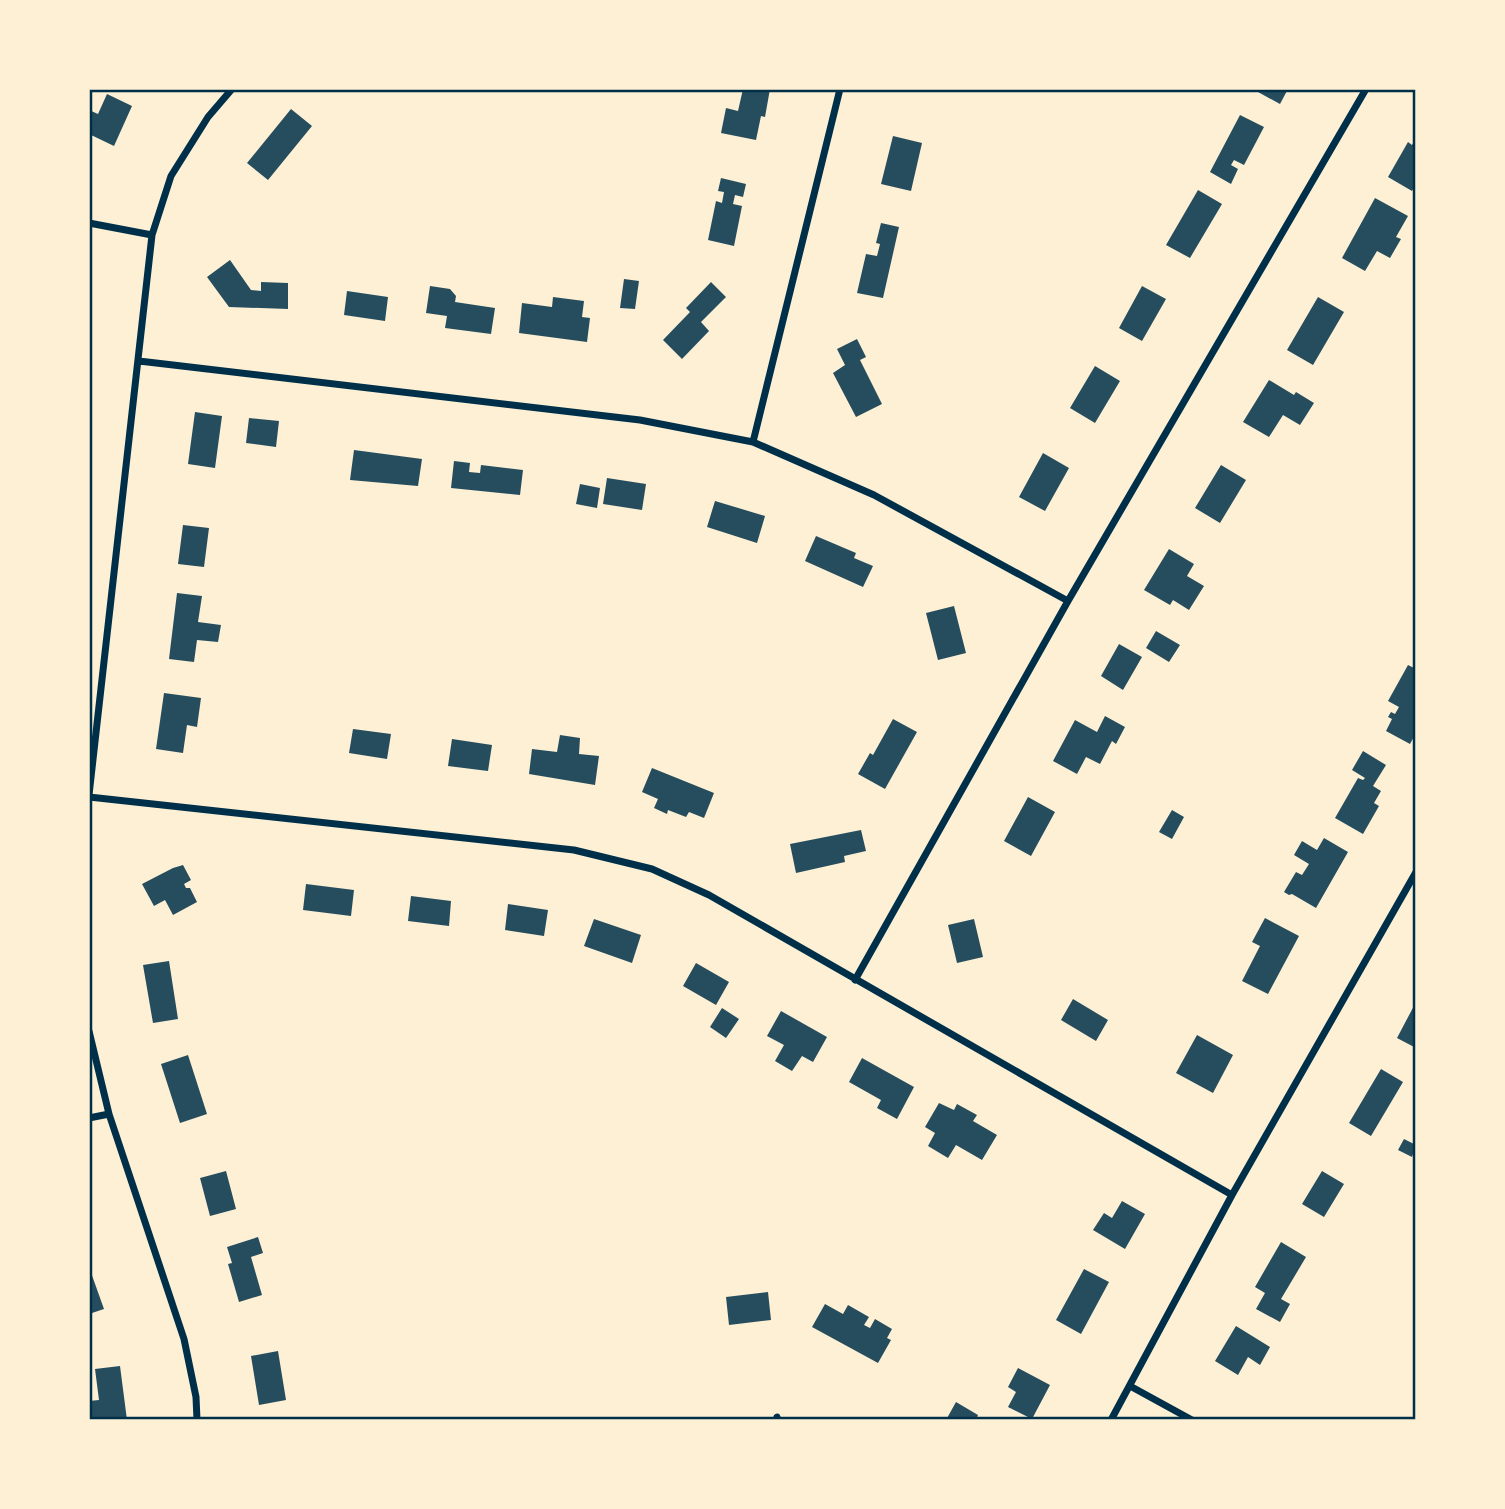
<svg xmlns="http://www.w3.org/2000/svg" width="1505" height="1509" viewBox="0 0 1505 1509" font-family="'Noto Sans',sans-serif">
<rect width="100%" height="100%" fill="#fdf0d5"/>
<path fill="#264d5e" d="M743,89H770L765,117L761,116L756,140L721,133L726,108L738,111Z
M1259,89H1288L1280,104L1258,92Z
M107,94L132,106L114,146L89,134V110L98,114Z
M291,109L312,126L268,180L247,163Z
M1240,115L1264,127L1244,165L1234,160L1231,165L1238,169L1231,184L1210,172Z
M893,136L922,143L911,191L881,184Z
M1416,138V184L1412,191L1388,177L1408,142L1412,145Z
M721,178L746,184L743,197L735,195L733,204L742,206L734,246L708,240L716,201L722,203L724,192L718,191Z
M1198,190L1222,204L1190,258L1166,245Z
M1375,198L1408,216L1396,237L1401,239L1390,258L1377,251L1365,271L1342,258Z
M881,223L899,227L883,298L857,293L866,254L877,256L880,244L876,243Z
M230,260L251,290L261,291V282L288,283V309L229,307L207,277Z
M624,279L639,281L635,309L620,308Z
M711,282L726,297L701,322L709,331L682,359L663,340L690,312L686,308Z
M430,286L450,289L456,296L455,302L495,308L491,334L445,328L447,316L426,313Z
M1142,286L1166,299L1142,341L1119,328Z
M347,291L388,297L385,321L344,315Z
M553,297L584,301L582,317L590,318L587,342L519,333L522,303L552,307Z
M1318,297L1344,312L1313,365L1287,350Z
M857,339L866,357L860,360L882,404L856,417L833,373L845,365L837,349Z
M1095,366L1120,381L1095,423L1070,408Z
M1269,380L1294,395L1296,392L1314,403L1300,425L1283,415L1269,437L1243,422Z
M195,412L222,416L215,468L188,464Z
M249,418L279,421L276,447L246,443Z
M354,450L422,459L418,486L350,480Z
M1043,453L1069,468L1045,511L1019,497Z
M454,461L470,463L469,472L480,473L481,465L523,470L520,495L451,488Z
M1221,465L1246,480L1220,523L1195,508Z
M607,478L646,484L642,510L603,504Z
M580,484L600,488L597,508L576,504Z
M715,501L765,516L757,543L707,527Z
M183,525L209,528L204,567L178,564Z
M816,536L856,553L854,558L873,566L863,587L805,561Z
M1169,549L1194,564L1187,576L1204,586L1189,610L1173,600L1170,605L1144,590Z
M177,593L202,596L198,622L221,625L218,642L197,640L194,662L169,659Z
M954,606L966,653L938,660L926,613Z
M1156,631L1180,645L1169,662L1146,648Z
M1119,644L1142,657L1123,690L1101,676Z
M1408,665L1416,669V733L1410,744L1386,731L1392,719L1388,717L1391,712L1395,714L1399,707L1388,701Z
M164,693L201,698L197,727L187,725L183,753L156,749Z
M1105,716L1125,727L1116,744L1112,741L1100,764L1086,757L1077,774L1053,761L1075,720L1097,732Z
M893,719L917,732L885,789L858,774L870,753L873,755Z
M353,729L391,734L387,759L349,753Z
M560,735L580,738L579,754L599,756L595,785L529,774L532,749L557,752Z
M452,739L492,745L488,771L448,766Z
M1363,751L1386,765L1373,786L1381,791L1374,803L1379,806L1363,834L1335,818L1358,778L1363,780L1365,778L1352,770Z
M652,768L714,793L704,818L689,812L686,817L668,810L667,814L654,808L658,799L642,792Z
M1028,797L1055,812L1031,856L1004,841Z
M1172,810L1184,817L1172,839L1159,832Z
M861,830L866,851L844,856L845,862L796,873L790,844Z
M1324,838L1348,852L1316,908L1292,894L1289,895L1284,892L1296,872L1302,875L1309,864L1294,855L1302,841L1317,850Z
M183,865L191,880L184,884L186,888H190L197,902L173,915L165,900L154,906L142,884L173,868Z
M306,884L354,890L351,916L303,910Z
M411,896L451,901L449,926L408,921Z
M508,904L548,910L544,936L505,930Z
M1265,918L1299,936L1268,994L1242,981L1260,946L1252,942Z
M594,919L641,935L632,963L584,946Z
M974,919L983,957L957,963L948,925Z
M169,961L178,1019L153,1023L143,965Z
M696,963L729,982L716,1005L683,986Z
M1073,999L1108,1020L1096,1041L1061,1020Z
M1416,1002V1048L1397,1038Z
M722,1008L739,1019L726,1038L710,1027Z
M781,1011L827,1037L813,1062L802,1056L792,1071L775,1061L784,1045L767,1036Z
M1197,1035L1233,1055L1213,1093L1176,1073Z
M188,1055L207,1114L180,1123L161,1064Z
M862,1058L914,1087L897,1119L877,1108L881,1100L849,1082Z
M1381,1069L1403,1082L1371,1136L1349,1123Z
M939,1103L954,1110L957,1104L977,1115L973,1121L997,1135L982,1160L956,1145L948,1158L928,1146L935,1133L925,1127Z
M1404,1139L1416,1145L1412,1157L1398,1150Z
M226,1171L236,1209L210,1216L200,1178Z
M1322,1171L1344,1184L1324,1217L1302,1204Z
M1122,1201L1145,1214L1125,1249L1093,1230L1104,1213L1112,1218Z
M258,1237L263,1253L251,1257L262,1295L239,1302L228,1264L232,1263L227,1247Z
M1281,1242L1306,1257L1281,1299L1290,1304L1280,1322L1256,1309L1265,1293L1255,1287Z
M89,1267L104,1309L89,1314Z
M1084,1269L1109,1282L1081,1334L1056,1320Z
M768,1292L771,1320L729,1325L726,1297Z
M825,1304L843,1314L848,1305L869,1317L864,1325L870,1328L875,1319L892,1329L887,1338L891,1340L878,1363L812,1327Z
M1236,1326L1270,1347L1260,1365L1248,1357L1238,1375L1215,1361Z
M278,1351L286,1400L259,1405L251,1356Z
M120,1366L127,1420H89V1401L99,1400L95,1369Z
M1018,1368L1050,1385L1032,1419L1008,1407L1016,1392L1008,1387Z
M956,1402L978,1415L976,1420H946Z"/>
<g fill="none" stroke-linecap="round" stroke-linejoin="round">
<path stroke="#003049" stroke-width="7" d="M89,223L152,235
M139,361L640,420L753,442L874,495L1068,601
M753,442L840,89
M89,795L152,235L171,176L208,117L232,89
M89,797L574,850L652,869L709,895L1232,1195
M855,980L1068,601L1366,89
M89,1031L109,1114L184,1339L196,1397L197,1420
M89,1118L109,1114
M1130,1386L1192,1420
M777,1417L778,1420
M1111,1420L1232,1195L1416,872"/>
</g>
<rect width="1505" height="1509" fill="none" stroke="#fdf0d5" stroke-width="182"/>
<rect x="91" y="91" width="1323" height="1327" fill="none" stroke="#003049" stroke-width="2.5"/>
</svg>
